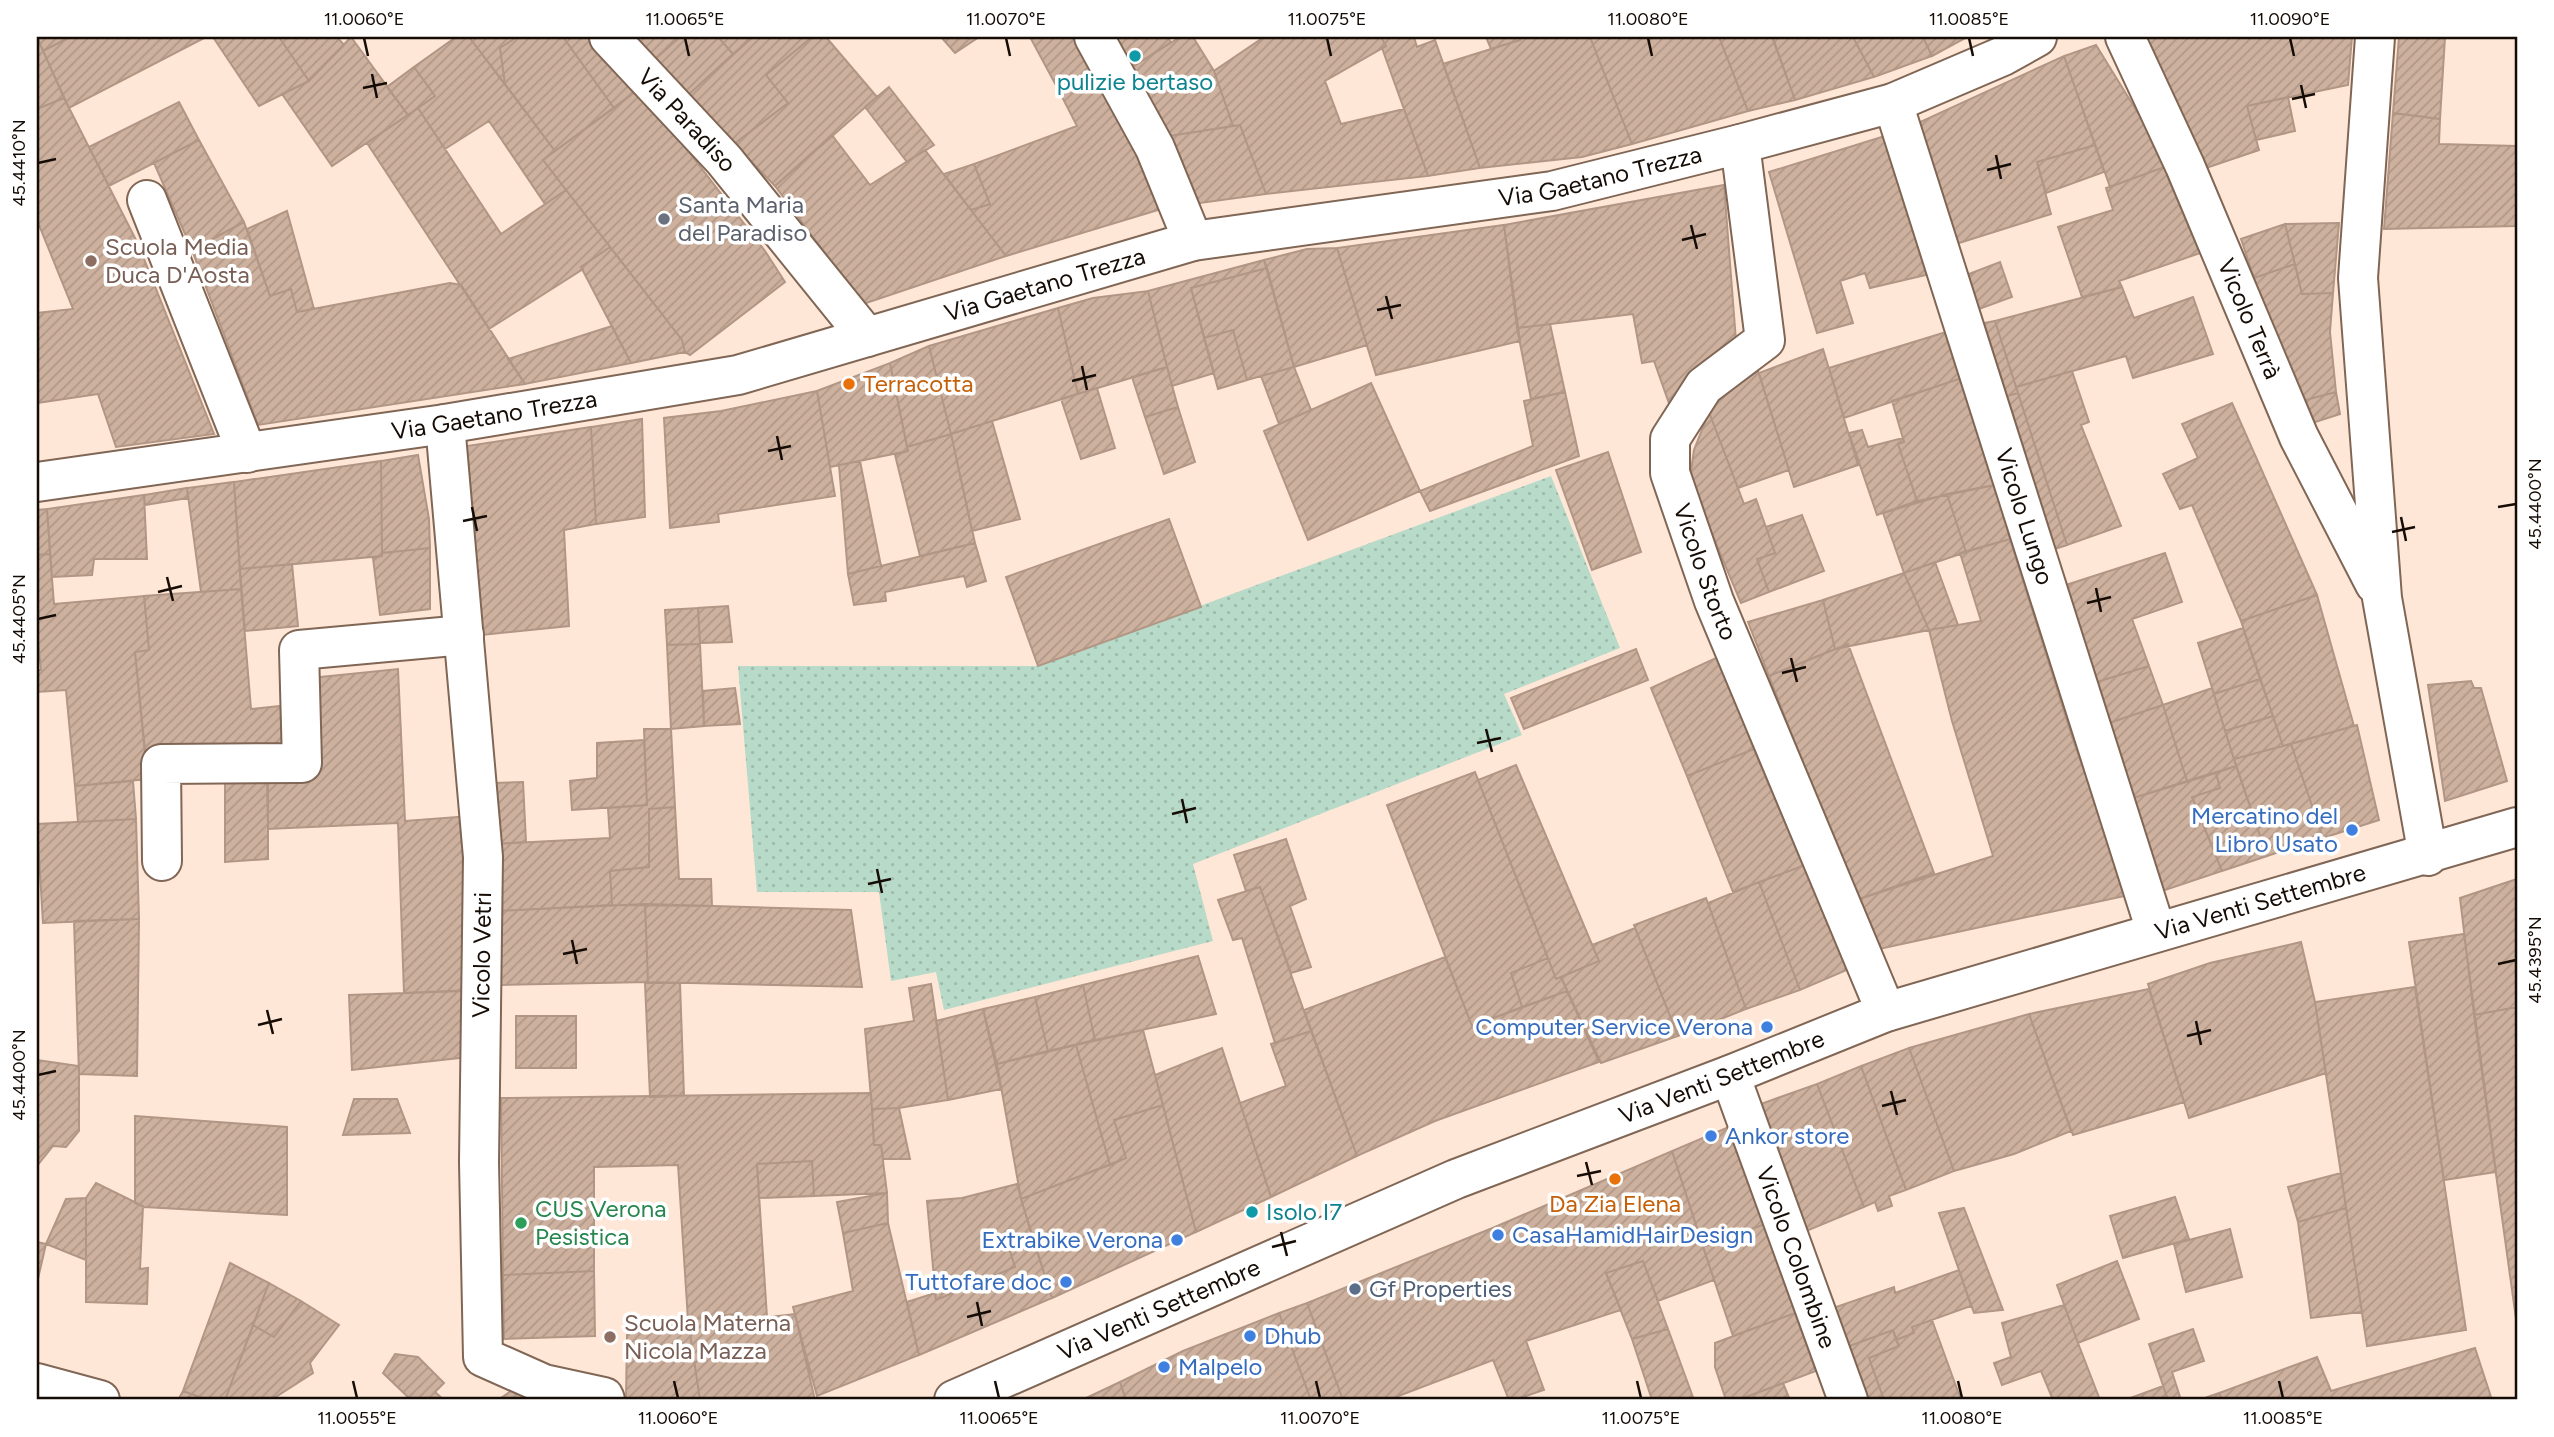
<svg xmlns="http://www.w3.org/2000/svg" width="2554" height="1437" viewBox="0 0 2554 1437" font-family="Figtree,sans-serif">
<defs>
<pattern id="garden-dots" width="8" height="8" patternUnits="userSpaceOnUse" patternTransform="scale(1.75)"><rect width="8" height="8" fill="#b7dac9"/><path d="M2 2h.1M6 6h.1" fill="none" stroke="#9dbaab" stroke-width="1.8" stroke-linecap="round"/></pattern>
<pattern id="building-hatch" width="6" height="6" patternUnits="userSpaceOnUse" patternTransform="scale(1.75)"><rect width="6" height="6" fill="#cdb19e"/><path d="M-1 1l2-2M0 6l6-6M5 7l2-2" fill="none" stroke="#af9787"/></pattern>
</defs>
<rect width="100%" height="100%" fill="#ffe7d7"/>
<path fill="url(#garden-dots)" d="M1551,476L1620,648L1504,694L1522,735L1193,864L1213,941L944,1010L936,972L891,981L879,892H757L738,666H1038Z"/>
<path fill="url(#building-hatch)" stroke="#b29685" stroke-width="2" d="M37,37H70L43,51Z
M37,37L64,98L37,109Z
M70,37H206L69,108L43,51Z
M213,37H279L309,81L259,106Z
M279,37H337L344,45L309,81Z
M351,37L408,115L332,166L282,94L309,81Z
M456,37H469L555,151L543,160L566,190L545,204L489,121L445,149L418,108L435,96L414,67Z
M469,37H517L500,48L505,84Z
M517,37H563L614,108L555,151L505,84L500,48Z
M563,37H588L636,91L614,108Z
M632,37H680L654,60Z
M680,37H718L733,54L688,95L654,60Z
M718,37H753L733,54Z
M753,37H812L766,75L788,103L734,144L688,95Z
M812,37H826L877,97L775,186L734,144L788,103L766,75Z
M941,37H979L955,53Z
M1030,37H1082L1100,70L1059,91Z
M1108,37H1167L1171,42L1128,70Z
M1180,37H1193L1214,71L1233,126L1163,137L1128,70Z
M1264,37H1381L1386,46L1325,81L1341,124L1404,109L1428,176L1266,194L1240,125L1233,126L1214,71Z
M1381,37H1414L1417,47L1435,40L1480,168L1428,176L1382,48L1386,46Z
M1486,37H1519L1520,40L1491,49Z
M1519,37H1590L1632,144L1582,157L1480,168L1443,64L1520,40Z
M1590,37H1719L1748,111L1632,144Z
M1719,37H1772L1795,100L1748,111Z
M1777,37H1853L1874,77L1795,100L1773,38Z
M1853,37H1923L1932,56L1874,77Z
M1923,37H1967L1932,56Z
M2130,37H2352L2348,85L2247,106L2259,150L2203,169Z
M2399,37H2445L2440,119L2393,113Z
M2096,45L2170,165L2110,187L2064,56Z
M2064,56L2095,145L2037,162L2051,214L1956,244L1918,123Z
M414,67L435,96L408,115L387,87Z
M1100,70L1161,209L1006,256L971,210L990,204L974,164L1077,126L1059,91Z
M889,87L934,145L907,162L865,107Z
M636,91L662,117L765,251L785,282L690,355L685,352L682,340L543,160Z
M2288,97L2295,131L2256,140L2247,106Z
M64,98L138,244L214,434L116,447L98,394L37,403V313L73,309L37,220V109Z
M179,102L199,140L109,186L89,147Z
M418,108L501,234L566,190L610,247L581,267L583,269L489,329L367,143Z
M2393,113L2440,119L2439,144L2517,146V226L2384,229Z
M1240,125L1266,194L1193,204L1163,137Z
M832,135L870,185L925,150L1006,256L863,304L775,186Z
M1888,135L1930,274L1870,288L1865,273L1840,281L1853,323L1817,333L1769,172Z
M199,140L244,222L192,250L154,163Z
M2095,145L2104,172L2046,193L2037,162Z
M974,164L990,204L971,210L944,174Z
M2170,165L2209,250L2119,281L2122,287L2082,297L2058,227L2113,210L2106,188Z
M1724,185L1736,341L1671,409L1654,361L1642,363L1633,314L1517,328L1504,225Z
M287,211L314,309L297,312L291,289L270,296L247,229Z
M244,222L270,296L291,289L297,312L450,283L461,285L525,384L258,425L192,250Z
M2339,223L2333,293L2302,294L2285,224Z
M2285,224L2295,264L2254,278L2241,239Z
M1504,225L1520,341L1376,375L1337,248Z
M610,247L682,340L685,352L631,363L581,267Z
M1337,248L1367,345L1294,367L1264,260L1307,249Z
M1264,260L1267,268L1191,288L1214,373L1172,386L1148,291Z
M2000,262L2012,297L1979,309L1966,275Z
M2295,264L2302,294L2333,293L2330,332L2336,392L2298,402L2254,278Z
M1267,268L1294,367L1247,380L1233,330L1204,338L1191,288Z
M2122,287L2134,318L2193,297L2213,354L2133,378L2126,356L2016,387L1995,321Z
M1148,291L1167,367L1078,394L1058,308L1093,298Z
M1058,308L1078,394L951,434L929,346Z
M1995,321L2018,393L2007,396L1984,323Z
M1550,324L1565,392L1531,399L1517,328Z
M612,326L631,363L525,384L508,359Z
M1233,330L1247,380L1218,389L1204,338Z
M1946,332L1962,378L1844,418L1829,368Z
M929,346L951,434L907,447L890,363Z
M1823,349L1858,465L1794,487L1759,373Z
M890,363L908,451L830,467L817,391Z
M1167,367L1178,407L1145,417L1132,377Z
M1294,367L1311,410L1279,424L1261,376Z
M1758,371L1789,470L1738,488L1709,412L1716,398Z
M2072,371L2089,422L2081,425L2121,526L2067,545L2016,387Z
M1962,378L1995,485L1917,501L1898,444L1904,442L1892,401Z
M1371,383L1420,491L1308,540L1264,431Z
M1097,388L1115,448L1081,459L1061,399Z
M817,391L835,496L718,514L719,522L670,528L664,418L721,411Z
M1565,392L1579,456L1430,511L1420,491L1533,446L1524,401Z
M2336,392L2340,414L2306,425L2298,402Z
M2018,393L2067,545L2055,549L2007,396Z
M2232,403L2317,595L2241,621L2192,505L2180,509L2163,474L2198,458L2182,424Z
M1178,407L1195,462L1164,474L1145,417Z
M1709,412L1744,504L1756,499L1775,553L1757,559L1769,592L1741,603L1693,489L1691,471L1694,450Z
M642,419L645,517L596,524L591,427Z
M992,421L1020,519L972,531L951,434Z
M591,427L596,524L564,530L569,626L482,635L467,446Z
M1862,430L1868,447L1903,438L1904,442L1898,444L1917,501L1877,515L1849,433Z
M951,434L975,543L920,556L895,455L908,451L907,447Z
M1608,452L1641,552L1592,570L1556,470Z
M418,455L429,519L430,548L382,553L381,461Z
M381,461L382,556L240,569L234,482Z
M860,461L881,566L848,574L839,465Z
M234,482L241,589L201,592L187,488Z
M1995,485L2010,539L1966,552L1947,494Z
M187,488L188,498L145,505L144,495Z
M1947,494L1966,552L1904,573L1883,513Z
M144,495L147,559H94L92,575L52,577L47,509Z
M47,509L50,554L37,555V510Z
M1802,515L1824,571L1769,592L1757,559L1775,553L1766,527Z
M1169,519L1201,607L1038,666L1006,577Z
M2010,539L2072,737L2129,895L1874,950L1856,900L1993,856L1952,721L1929,630L1981,621L1960,553Z
M975,543L986,581L967,587L964,576L885,592L886,601L854,605L848,574Z
M430,548V609L380,615L373,558L382,556V553Z
M2165,553L2182,602L2132,619L2149,666L2097,682L2066,585Z
M50,554L54,604L144,596L149,650L135,652L148,779L75,786L66,690L37,692V670H41L37,632V555Z
M1935,562L1958,625L1929,630L1904,573Z
M292,564L298,626L245,631L240,569Z
M1904,573L1929,630L1835,649L1823,600Z
M241,589L251,709L290,705L282,750L146,765L135,652L149,650L144,596Z
M2317,595L2354,726L2283,746L2241,621Z
M1823,600L1835,649L1769,676L1748,622Z
M728,606L732,642L700,643L698,608Z
M698,608L700,644L667,645L665,610Z
M2243,628L2260,679L2214,694L2198,643Z
M700,644L704,726L671,729L667,645Z
M1848,644L1934,873L1856,900L1769,676Z
M1636,649L1648,680L1524,729L1511,698Z
M1718,657L1754,749L1687,776L1651,688Z
M2149,666L2163,705L2109,723L2097,682Z
M398,669L405,821L470,816L472,990L404,993L398,823L268,829L267,778L311,678Z
M2260,679L2273,716L2225,731L2214,694Z
M2471,681L2474,688H2481L2507,781L2445,801L2428,685Z
M735,688L740,724L704,726L703,691Z
M2212,688L2236,766L2187,781L2163,705Z
M2163,705L2187,781L2130,799L2109,723Z
M2273,716L2283,746L2234,759L2225,731Z
M2357,725L2379,820L2323,838L2291,744Z
M644,729H671L675,807L649,809V867L610,871L612,905L496,911L495,844L610,838L608,808L647,805Z
M644,740L647,805L572,810L570,781L597,778V743Z
M2291,744L2323,838L2267,856L2234,759Z
M1754,749L1801,861L1808,864L1733,892L1687,776Z
M1516,765L1599,961L1556,979L1478,780Z
M2236,766L2267,856L2222,871L2192,797L2220,788L2216,773Z
M1475,772L1548,958L1511,973L1522,1007L1472,1026L1387,805Z
M268,773V859L225,862V776Z
M2216,773L2220,788L2192,797L2222,871L2162,891L2130,799Z
M133,781L136,819L78,822L75,786Z
M523,782L526,842L495,844L492,783Z
M675,807L679,879H711L712,906L612,905L610,871L649,867V809Z
M136,819L139,919L43,923L37,824Z
M1286,839L1306,899L1290,906L1311,967L1291,973L1260,887L1246,891L1234,855Z
M1808,864L1849,969L1800,990L1759,882Z
M2517,879V1007L2474,1015L2460,898Z
M1759,882L1800,990L1746,1009L1708,903Z
M1260,887L1311,1031L1275,1043L1242,938L1233,940L1218,900Z
M1706,898L1746,1009L1678,1036L1634,925Z
M645,904L851,910L862,987L648,982Z
M645,904L648,982L498,985L496,911Z
M139,919L137,1076L79,1074L74,921Z
M1635,928L1678,1036L1601,1063L1561,977L1599,961L1592,945Z
M2464,934L2496,1172L2444,1180L2409,942Z
M2301,942L2315,1002L2326,1073L2189,1118L2148,984L2210,963Z
M1198,956L1216,1014L1095,1040L1083,985Z
M1445,957L1472,1026L1567,991L1599,1062L1435,1121L1357,1156L1304,1010Z
M1548,958L1556,979L1561,977L1567,991L1522,1007L1511,973Z
M645,983H680L684,1096L650,1097Z
M931,984L948,1100L899,1108L872,1109L865,1029L914,1021L909,988Z
M1083,985L1095,1040L1048,1051L1035,997Z
M2415,987L2466,1330L2367,1346L2315,1002Z
M2149,989L2184,1102L2073,1135L2029,1014Z
M465,991L468,1057L352,1070L349,995Z
M1035,997L1048,1051L997,1064L983,1009Z
M2517,1007V1326L2474,1015Z
M983,1009L1001,1089L948,1100L936,1021Z
M2029,1014L2071,1131L2014,1154L1954,1171L1909,1048Z
M516,1016H576V1068H516Z
M1143,1030L1163,1105L1114,1120L1126,1158L1110,1165L1076,1045Z
M1311,1031L1357,1156L1271,1197L1240,1103L1286,1086L1271,1044Z
M1076,1045L1110,1165L1021,1199L997,1064Z
M1222,1048L1271,1197L1196,1232L1155,1075Z
M1909,1048L1954,1171L1906,1190L1861,1066Z
M37,1060L79,1066V1131L66,1147L53,1146L37,1166Z
M1861,1066L1906,1190L1889,1196L1892,1206L1878,1211L1875,1202L1864,1207L1817,1084Z
M1817,1084L1864,1207L1804,1232L1758,1105Z
M871,1093L874,1145H881L887,1193L814,1196L812,1161L757,1164L767,1317L743,1320L741,1313L688,1320L678,1165L594,1167V1271L503,1275L501,1098Z
M354,1099H397L410,1133L343,1135Z
M1163,1105L1196,1232L1052,1298L1021,1199L1126,1158L1114,1120Z
M899,1108L910,1159H883L881,1145H874L872,1109Z
M135,1116L287,1127V1215L144,1207L135,1203Z
M1731,1126L1765,1224L1703,1247L1672,1151Z
M1672,1151L1714,1280L1658,1301L1643,1261L1606,1273L1621,1310L1526,1341L1544,1390L1514,1400H1509L1493,1360L1388,1400H1343L1307,1303L1495,1227Z
M812,1161L814,1196L759,1198L757,1164Z
M2341,1173L2346,1208L2298,1222L2288,1187Z
M96,1183L143,1206L140,1269L148,1268L147,1304L86,1302V1198Z
M1017,1184L1031,1233L1008,1245L1015,1267L936,1300L927,1201L962,1198Z
M887,1193L888,1223L843,1233L837,1202Z
M2175,1197L2189,1239L2123,1258L2110,1216Z
M86,1198V1260L46,1244L66,1199Z
M1964,1208L2003,1310L1974,1313L1939,1213Z
M2346,1208L2362,1312L2311,1318L2298,1222Z
M888,1223L919,1355L817,1396L793,1307L853,1291L843,1233Z
M1765,1224L1795,1313L1733,1336L1703,1247Z
M2230,1229L2242,1277L2186,1292L2174,1244Z
M1031,1233L1052,1298L919,1355L907,1302L935,1293L936,1300L1015,1267L1008,1245Z
M37,1242L46,1244L37,1283Z
M1643,1261L1668,1329L1632,1339L1606,1273Z
M2117,1261L2139,1319L2078,1343L2057,1285Z
M230,1263L269,1283L225,1400H208L183,1391Z
M1959,1270L1971,1306L1912,1327L1914,1333L1896,1340L1893,1330L1844,1348L1830,1309L1894,1287L1895,1293Z
M594,1271L595,1336L504,1339L503,1275Z
M269,1283L301,1301L274,1337L253,1325Z
M301,1301L339,1325L310,1363L313,1373L271,1400H225L253,1325L274,1337Z
M1307,1303L1343,1400H1311L1279,1313Z
M2064,1305L2078,1343L2100,1400H2053L2041,1371L2002,1385L1994,1363L2011,1357L2002,1323Z
M741,1313L743,1320L795,1314L815,1400H700L688,1320Z
M1279,1313L1311,1400H1126L1120,1382L1183,1351Z
M1795,1313L1816,1371L1738,1400H1726L1715,1367V1343Z
M688,1320L700,1400H626L627,1335Z
M1932,1320L1961,1400H1884L1869,1358L1899,1346L1896,1340L1914,1333L1912,1327Z
M1668,1329L1694,1400H1652L1632,1339Z
M2193,1329L2204,1361L2172,1372L2181,1400H2168L2149,1344Z
M1893,1330L1899,1346L1869,1358L1884,1400H1862L1844,1348Z
M2475,1348L2492,1400H2222L2219,1393L2317,1357L2331,1391Z
M395,1354L418,1357L444,1383L435,1392L444,1400H411L383,1373Z
M1120,1382L1126,1400H1082Z
M1783,1383L1790,1400H1738Z
M2163,1386L2168,1400H2125Z
M183,1391L208,1400H178Z
M511,1391L543,1400H498Z
M2219,1393L2222,1400H2199Z"/>
<g fill="none" stroke-linecap="round" stroke-linejoin="round">
<defs>
<g id="minor">
<path id="s1" d="M609,37L724,160L867,337"/>
<path d="M1094,37L1155,148L1193,241"/>
<path id="s2" d="M2125,37L2185,166L2299,437L2375,584"/>
<path d="M2375,37L2358,278L2382,598L2428,856"/>
<path id="s3" d="M1893,103L2156,931"/>
<path id="s4" d="M1740,144L1765,340L1704,386L1670,439V473L1714,601L1886,1012"/>
<path d="M147,200L247,453"/>
<path d="M445,424L483,857L479,1162L483,1357L544,1384L604,1397L605,1400"/>
<path id="s5" d="M37,482L445,424L738,375L1193,241L1552,191L1740,144L1893,103L2003,56L2037,37"/>
<path d="M162,861L161,764L302,763L299,650L464,635"/>
<path id="s6" d="M1730,1075L1848,1400"/>
<path d="M37,1383L100,1400"/>
</g>
<g id="tertiary">
<path id="s7" d="M954,1400L1456,1179L1730,1075L1886,1012L2517,827"/>
</g>
</defs>
<use href="#minor" stroke="#806655" stroke-width="42"/>
<use href="#tertiary" stroke="#806655" stroke-width="42"/>
<use href="#minor" stroke="#fff" stroke-width="38"/>
<use href="#tertiary" stroke="#fff" stroke-width="38"/>
</g>
<path fill="none" stroke="#160c06" stroke-width="2.5" d="M364,38L368,56M685,38L689,56M1006,38L1010,56M1327,38L1331,56M1648,38L1652,56M1969,38L1973,56M2290,38L2294,56M372,74L377,98M2301,85L2306,108M363,88L387,83M2292,99L2315,94M1996,155L2001,179M38,163L56,159M1987,170L2011,164M1691,225L1697,249M1682,240L1706,234M1386,296L1392,319M1377,310L1401,305M1082,366L1087,390M1072,381L1096,375M777,436L782,460M768,451L791,446M472,507L477,531M2498,507L2516,504M2401,517L2406,541M463,521L487,516M2392,532L2415,527M167,577L173,601M2096,588L2101,612M158,592L182,586M2087,603L2111,597M38,619L56,615M1791,658L1797,682M1782,673L1806,667M1486,729L1492,752M1477,743L1501,738M1182,799L1187,823M1172,814L1196,808M877,869L882,893M868,884L891,879M572,940L577,964M563,954L587,949M2498,964L2516,960M267,1010L273,1034M2196,1021L2201,1045M258,1025L282,1019M2187,1036L2211,1030M38,1075L56,1071M1891,1091L1897,1115M1882,1106L1906,1100M1586,1162L1592,1185M1577,1176L1601,1171M1281,1232L1287,1256M1272,1247L1296,1241M977,1302L982,1326M967,1317L991,1311M353,1381L357,1398M674,1381L678,1398M995,1381L999,1398M1316,1381L1320,1398M1637,1381L1641,1398M1958,1381L1962,1398M2279,1381L2283,1398"/>
<g fill="#0f9aa8" stroke="#fff" stroke-width="2.5">
<circle cx="1135" cy="56" r="7"/>
<circle cx="1252" cy="1212" r="7"/>
</g>
<circle fill="#6b7280" stroke="#fff" stroke-width="2.5" cx="664" cy="219" r="7"/>
<g fill="#8d6e63" stroke="#fff" stroke-width="2.5">
<circle cx="91" cy="261" r="7"/>
<circle cx="610" cy="1337" r="7"/>
</g>
<g fill="#e8710a" stroke="#fff" stroke-width="2.5">
<circle cx="849" cy="384" r="7"/>
<circle cx="1615" cy="1179" r="7"/>
</g>
<g fill="#3f7fe0" stroke="#fff" stroke-width="2.5">
<circle cx="2352" cy="830" r="7"/>
<circle cx="1767" cy="1027" r="7"/>
<circle cx="1711" cy="1136" r="7"/>
<circle cx="1498" cy="1235" r="7"/>
<circle cx="1177" cy="1240" r="7"/>
<circle cx="1066" cy="1282" r="7"/>
<circle cx="1250" cy="1336" r="7"/>
<circle cx="1164" cy="1367" r="7"/>
</g>
<circle fill="#2e9e5b" stroke="#fff" stroke-width="2.5" cx="521" cy="1223" r="7"/>
<circle fill="#5c6f8a" stroke="#fff" stroke-width="2.5" cx="1355" cy="1289" r="7"/>
<g text-anchor="middle" stroke-width="7" stroke-linejoin="round" paint-order="stroke">
<g font-size="24" fill="#0d838f" stroke="#fff">
<text x="1135" y="90">pulizie bertaso</text>
<text x="1266" y="1220" text-anchor="start">Isolo I7</text>
</g>
<g font-size="24" fill="#160c06" stroke="#fff">
<text dy="8" stroke="none"><textPath href="#s1" startOffset="114">Via Paradiso</textPath></text>
<text dy="8" stroke="none"><textPath href="#s5" startOffset="1596">Via Gaetano Trezza</textPath></text>
<text dy="8" stroke="none"><textPath href="#s5" startOffset="1029">Via Gaetano Trezza</textPath></text>
<text dy="8" stroke="none"><textPath href="#s2" startOffset="308">Vicolo Terrà</textPath></text>
<text dy="8" stroke="none"><textPath href="#s5" startOffset="462">Via Gaetano Trezza</textPath></text>
<text dy="8" stroke="none"><textPath href="#s3" startOffset="434">Vicolo Lungo</textPath></text>
<text dy="8" stroke="none"><textPath href="#s4" startOffset="476">Vicolo Storto</textPath></text>
<text dy="8" stroke="none"><textPath href="#s7" startOffset="1400">Via Venti Settembre</textPath></text>
<text transform="translate(482 955) rotate(-89)" y="8">Vicolo Vetri</text>
<text dy="8" stroke="none"><textPath href="#s7" startOffset="833">Via Venti Settembre</textPath></text>
<text dy="8" stroke="none"><textPath href="#s6" startOffset="194">Vicolo Colombine</textPath></text>
<text dy="8" stroke="none"><textPath href="#s7" startOffset="224">Via Venti Settembre</textPath></text>
</g>
<g font-size="24" fill="#5b616d" stroke="#fff" text-anchor="start">
<text x="678" y="213">Santa Maria<tspan x="678" dy="28">del Paradiso</tspan></text>
</g>
<g font-size="24" fill="#785e54" stroke="#fff" text-anchor="start">
<text x="105" y="255">Scuola Media<tspan x="105" dy="28">Duca D'Aosta</tspan></text>
<text x="624" y="1331">Scuola Materna<tspan x="624" dy="28">Nicola Mazza</tspan></text>
</g>
<g font-size="24" fill="#c56008" stroke="#fff" text-anchor="start">
<text x="863" y="392">Terracotta</text>
<text x="1615" y="1212" text-anchor="middle">Da Zia Elena</text>
</g>
<g font-size="24" fill="#366cbe" stroke="#fff" text-anchor="end">
<text x="2338" y="824">Mercatino del<tspan x="2338" dy="28">Libro Usato</tspan></text>
<text x="1753" y="1035">Computer Service Verona</text>
<text x="1725" y="1144" text-anchor="start">Ankor store</text>
<text x="1512" y="1243" text-anchor="start">CasaHamidHairDesign</text>
<text x="1163" y="1248">Extrabike Verona</text>
<text x="1052" y="1290">Tuttofare doc</text>
<text x="1264" y="1344" text-anchor="start">Dhub</text>
<text x="1178" y="1375" text-anchor="start">Malpelo</text>
</g>
<g font-size="24" fill="#27864d" stroke="#fff" text-anchor="start">
<text x="535" y="1217">CUS Verona<tspan x="535" dy="28">Pesistica</tspan></text>
</g>
<g font-size="24" fill="#4e5e75" stroke="#fff" text-anchor="start">
<text x="1369" y="1297">Gf Properties</text>
</g>
</g>
<rect width="2554" height="1437" fill="none" stroke="#ffffff" stroke-width="77"/>
<rect x="38" y="38" width="2478" height="1360" fill="none" stroke="#160c06" stroke-width="2.5"/>
<g font-size="18" text-anchor="middle" fill="#160c06">
<text x="364" y="25">11.0060°E</text>
<text x="685" y="25">11.0065°E</text>
<text x="1006" y="25">11.0070°E</text>
<text x="1327" y="25">11.0075°E</text>
<text x="1648" y="25">11.0080°E</text>
<text x="1969" y="25">11.0085°E</text>
<text x="2290" y="25">11.0090°E</text>
<text transform="translate(19 163) rotate(-90)" y="6">45.4410°N</text>
<text transform="translate(2535 504) rotate(-90)" y="6">45.4400°N</text>
<text transform="translate(19 619) rotate(-90)" y="6">45.4405°N</text>
<text transform="translate(2535 960) rotate(-90)" y="6">45.4395°N</text>
<text transform="translate(19 1075) rotate(-90)" y="6">45.4400°N</text>
<text x="357" y="1424">11.0055°E</text>
<text x="678" y="1424">11.0060°E</text>
<text x="999" y="1424">11.0065°E</text>
<text x="1320" y="1424">11.0070°E</text>
<text x="1641" y="1424">11.0075°E</text>
<text x="1962" y="1424">11.0080°E</text>
<text x="2283" y="1424">11.0085°E</text>
</g>
</svg>
